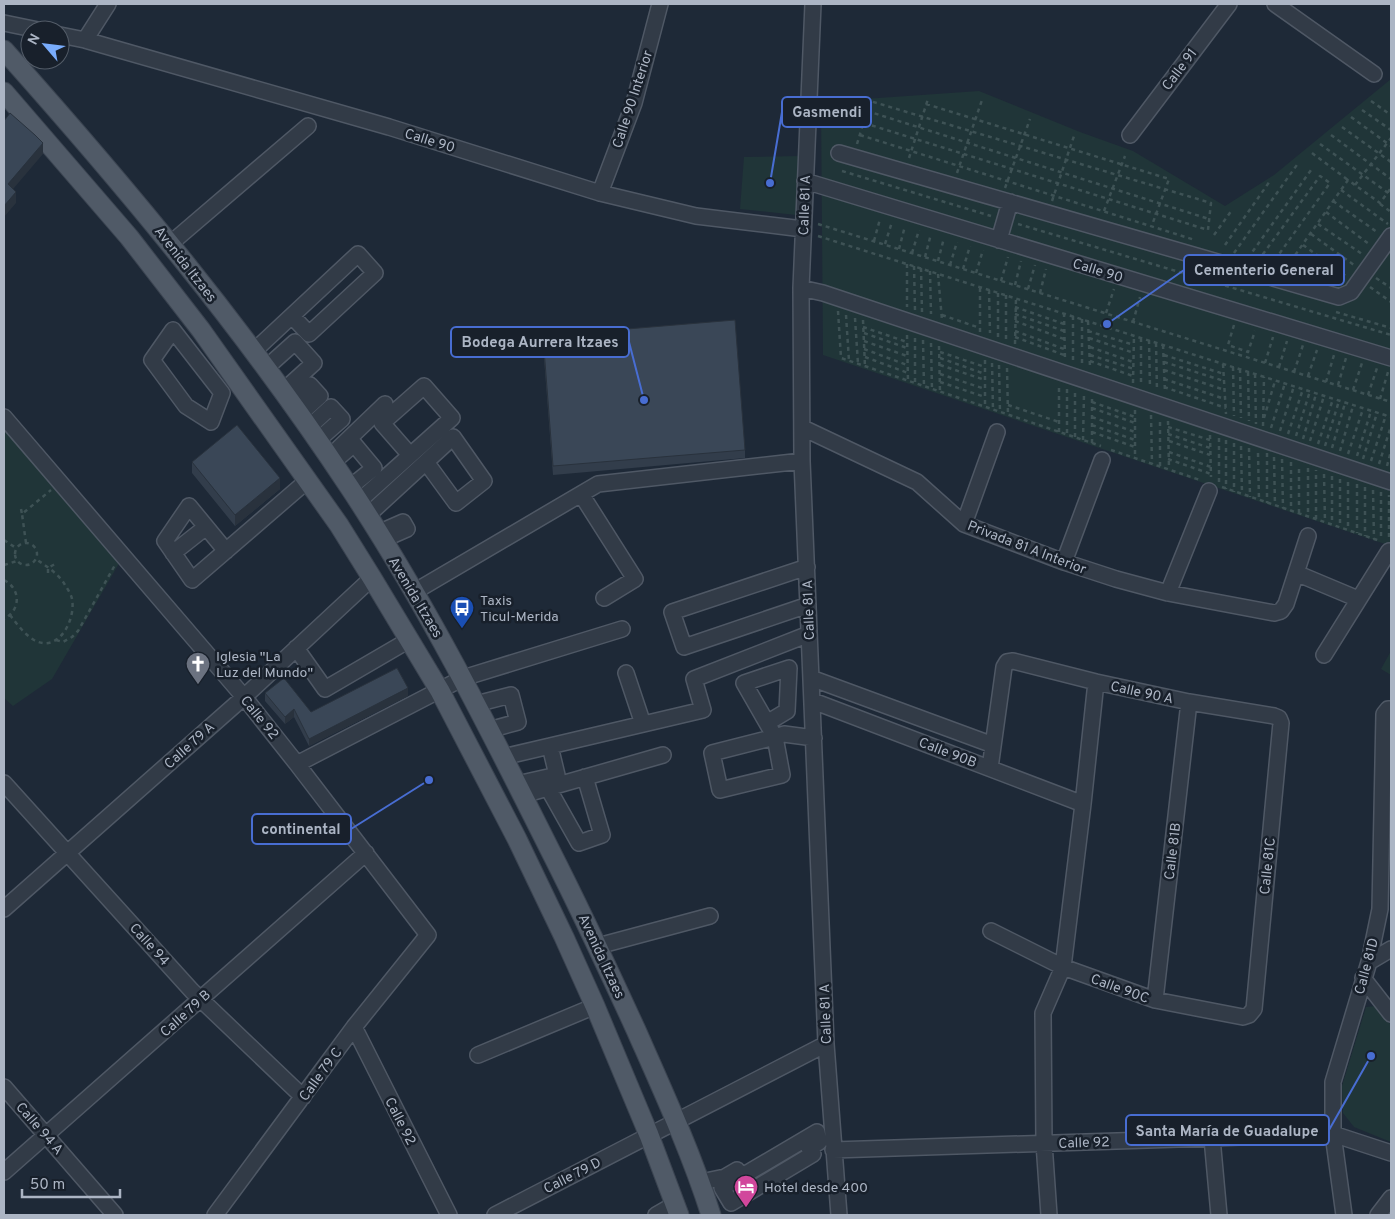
<svg xmlns="http://www.w3.org/2000/svg" width="1395" height="1219" viewBox="0 0 1395 1219" font-family="Overpass,sans-serif">
<rect width="100%" height="100%" fill="#1e2937"/>
<path fill="#203538" d="M1391,79V546L823,355L821,102L979,91L1080,132L1133,151L1225,206L1274,175Z
M800,156L796,215L740,209L744,157Z
M4,423L121,560L52,679L13,706L4,698Z
M1391,651V675L1381,669Z
M1376,1006L1391,1025V1142L1354,1127L1343,1113L1342,1086L1366,1007Z"/>
<g fill="none" stroke-linecap="round" stroke-linejoin="round">
<defs>
<path id="minor" d="M813,4L801,288L802,461L826,1044L839,1215
M1275,4L1374,74
M4,23L38,30
M60,35L85,40L389,127L600,193L696,216L803,229
M85,40L108,4
M1130,135L1229,4
M839,153L1339,297L1351,292L1391,236
M805,181L1391,358
M600,193L634,103L660,4
M999,240L1010,202
M170,244L308,126
M801,288L823,293L1391,482
M173,330L222,393L211,422L186,406L152,360Z
M254,351L358,254L375,273L309,334L292,316
M266,368L295,342L314,363L282,392
M290,403L310,385L320,396L299,415
M4,417L244,697L297,764L428,935L354,1027L215,1215
M308,428L331,407L342,419L317,441
M803,428L917,482L964,524L1064,562L1116,579L1168,593L1274,613L1281,611L1286,604L1308,536
M339,448L385,404
M332,463L354,444L374,468L349,488
M581,494L635,579L604,598
M358,502L452,418L424,386L382,423L410,455
M367,516L453,437L484,481L456,503L426,462
M964,524L997,432
M378,533L403,522L407,529L382,540
M226,551L189,506L165,541L192,580L308,480
M173,553L206,527
M1064,562L1102,460
M807,567L672,612L684,647L808,605
M1296,573L1358,599
M414,592L598,484L802,461
M1168,593L1209,491
M296,648L325,689L409,640
M1324,655L1389,551
M626,673L643,724
M811,678L993,745
M813,701L1083,804
M476,704L511,695L518,722L489,730
M767,723L787,711L789,668L744,683L775,737L782,775L720,790L712,753L775,737L784,734L814,738
M550,746L703,710L694,679L809,634
M503,757L550,746L557,775L517,784
M297,764L463,678L622,629
M990,768L1004,667L1007,662L1013,661L1096,682L1189,702L1274,716L1279,718L1281,723L1254,1009L1249,1015L1243,1017L1155,1000L1063,967L991,931
M4,783L192,991L303,1097
M548,788L579,843L602,835L585,777
M523,795L663,755
M4,909L244,697L372,578
M598,946L710,916
M1369,962L1391,949
M1363,978L1391,1014
M1155,1000L1189,702
M354,1027L449,1215
M478,1055L595,1006
M4,1087L115,1215
M817,1132L819,1142L809,1148L813,1154L731,1203L722,1188Z
M1212,1138L1219,1215
M833,1150L1333,1134L1391,1153
M4,1172L366,853
M701,1182L725,1177L737,1170
M495,1215L826,1044
M656,1215L675,1204
M1049,1215L1044,1143L1043,1013L1063,967L1083,804L1096,682
M1344,1215L1333,1134V1082L1369,962L1380,909L1384,714L1388,709H1391
M1378,1215L1391,1198"/>
<path id="major" d="M4,50C128,189 247,332 350,488C426,603 488,726 550,850C580,909 608,969 636,1030C663,1091 691,1152 711,1215
M4,92L129,237L201,330L339,525L372,578L440,691L517,839L564,937L595,1006L649,1135L679,1215"/>
</defs>
<use href="#minor" stroke="#4f5865" stroke-width="18"/>
<use href="#major" stroke="#3b4451" stroke-width="21"/>
<path stroke="#3e5255" stroke-width="2.5" stroke-dasharray="4 4" stroke-linecap="butt" d="M1371,101L1391,115
M926,104L1169,179L1152,225
M1362,110L1391,130
M867,111L1209,219
M1351,117L1391,146
M1342,127L1391,162
M860,135L1195,240
M1331,135L1391,179
M857,144L870,101L1211,203L1208,230L864,123
M1320,144L1391,195
M1312,153L1348,180
M909,158L928,99
M842,171L991,216
M957,173L982,100
M1355,185L1391,138
M1005,188L1030,119
M1341,190L1388,224
M1052,201L1074,136
M1333,201L1377,232
M1380,204L1391,212
M1104,211L1125,156
M1326,212L1369,244
M818,224L1391,402
M1018,224L1391,335
M1318,224L1362,254
M1311,234L1354,265
M1214,235L1232,210
M818,236L1391,417
M874,241L880,219
M885,244L892,222
M1225,245L1270,181
M1303,245L1346,276
M899,249L905,226
M912,253L919,230
M1234,253L1299,162
M925,257L931,234
M1248,258L1311,170
M938,261L944,238
M1258,261L1320,176L1330,183L1272,264
M907,264V307
M950,265L957,242
M914,266L915,310
M921,268L922,312
M1286,268L1348,180L1380,203L1391,188
M963,269L970,246
M930,271L931,314
M1299,272L1306,261L1332,280
M976,273L983,250
M938,274L942,320
M1376,278L1391,288
M1001,281L1008,257
M1015,285L1021,261
M1370,287L1391,302
M1028,289L1035,265
M989,290L990,333
M998,293V338
M1040,293L1046,269
M1006,295V341
M1015,307L1064,324
M838,311L841,358L1101,446
M1336,312L1391,328
M1064,313L1065,360
M1106,313L1114,289
M1015,314L1064,331
M846,315L849,361
M942,315L980,328
M1073,316V363
M855,318L858,364
M1082,319V365
M863,320L865,367
M1015,321L1064,339
M1088,321L1090,367
M1133,322L1140,297
M1234,325L1228,345L1248,352L1255,331
M863,327L907,342
M1015,331L1064,349
M1088,331L1134,345
M980,332V287
M864,333L907,348
M907,335L908,381
M1015,337L1064,355
M915,338V384
M1089,338L1134,353
M1141,338V384
M923,340L924,387
M1149,340L1150,388
M864,341L907,356
M931,343L932,390
M1156,343L1157,391
M1015,344L1016,298
M1163,345L1165,393
M939,346L940,392
M1090,347L1133,362
M864,349L907,365
M940,352L985,367
M1090,355L1134,369
M1164,355L1224,374
M865,357L908,373
M940,358L985,374
M985,360V407
M1090,361L1133,376
M1164,362L1224,381
M992,363L993,410
M1265,363L1273,337
M1223,364L1226,414
M940,365L985,380
M999,365L1000,412
M1233,367L1234,416
M1279,367L1287,341
M1007,368L1008,415
M1240,369L1241,418
M1164,370L1225,390
M1248,372L1249,421
M1294,372L1303,345
M940,374L985,389
M1255,374L1256,424
M1308,376L1317,350
M1164,379L1225,399
M940,382L985,397
M1326,382L1334,355
M1133,383L1134,336
M1338,385L1346,358
M1164,387L1226,408
M1067,389V435
M1353,390L1362,363
M1368,395L1377,368
M1380,399L1388,372
M1092,402L1135,417
M1008,405L1059,422
M1092,408L1135,423
M1135,410V458
M1151,415L1152,464
M1092,417L1135,432
M1264,418L1275,381
M1168,421L1169,469
M1092,425L1135,440
M1263,426L1264,377
M1168,427L1210,440
M1271,428L1285,383
M1280,431L1294,386
M1059,432V386
M1092,432L1135,447
M1168,434L1210,448
M1288,434L1303,389
M1210,435L1211,477
M1296,436L1310,391
M1075,437V391
M1219,438V482
M1303,439L1316,394
M1083,440L1084,394
M1226,440V489
M1169,441L1210,455
M1310,441L1324,396
M1092,443V397
M1234,443V492
M1318,444L1333,399
M1241,446L1242,494
M1325,446L1339,401
M1249,448L1250,497
M1332,448L1345,403
M1111,450L1200,480
M1340,451L1353,406
M1169,452L1211,467
M1258,453L1259,500
M1267,453V503
M1348,454L1363,409
M1357,456L1371,411
M1274,457L1275,505
M1168,459L1211,474
M1282,459L1283,508
M1363,459L1377,413
M1371,461L1386,415
M1291,462V511
M1379,464L1391,426
M1160,466V418
M1387,466L1391,451
M1308,468V516
M1324,474L1325,522
M1332,476V524
M1340,479V527
M1348,482V530
M1357,484V533
M1222,487L1380,541
M1365,487V536
M1373,490L1374,539
M1381,492V539
M21,509L22,514
M1299,513V465
M1316,519V470
M1389,537V495
M4,540L16,548
M15 554a11 11 0 1 1 22 0a11 11 0 1 1-22 0Z
M26,543L22,514L51,490
M4,565L17,561
M48,573V568L55,564
M4,580C21,589 21,610 4,619
M10,615C17,624 24,634 34,640C59,654 76,619 72,599C71,594 67,588 65,585C59,574 46,566 36,559
M56,640L63,642L72,637L78,631L115,565"/>
<use href="#minor" stroke="#323b47" stroke-width="15"/>
<use href="#major" stroke="#505a67" stroke-width="19"/>
</g>
<path fill="#323d4b" d="M543,336L745,450V458L553,475L543,345Z
M192,462L280,489L235,526L192,473Z
M265,693L311,712L408,696L309,746L294,717L285,724L265,701Z"/>
<path fill="#29323d" d="M43,143V154L8,195V184Z
M16,192V203L4,217V206Z
M280,478V489L235,526V515Z
M408,688V696L309,746V739Z
M294,709V717L285,724V717Z"/>
<path fill="#3a4757" stroke="#29323d" d="M10,113L35,135L43,143L8,184L16,192L4,206V121Z
M735,320L745,450L553,466L543,336Z
M237,425L280,478L235,515L192,462Z
M397,668L408,688L309,739L294,709L285,717L265,693L284,678L311,712Z"/>
<defs>
<symbol id="bus-pin" viewBox="-11 -11 22 30"><path d="M0 17L-7.5 6A9.5 9.5 0 1 1 7.5 6Z" fill="#1a4fb4" stroke="#18202b"/><path d="M-5-6H5V4H4V6H2V4H-2V6H-4V4H-5ZM-3.5-4V0h7V-4ZM-3.5 1.2v1.5H-2V1.2ZM2 1.2v1.5H3.5V1.2Z" fill="#fff"/></symbol>
<symbol id="church-pin" viewBox="-11 -11 22 30"><path d="M0 17L-7.5 6A9.5 9.5 0 1 1 7.5 6Z" fill="#6b7280" stroke="#18202b"/><path d="M-1.2-6h2.4v3.5h3.3v2.4h-3.3V6h-2.4V-.1h-3.3v-2.4h3.3Z" fill="#fff"/></symbol>
<symbol id="hotel-pin" viewBox="-11 -11 22 30"><path d="M0 17L-7.5 6A9.5 9.5 0 1 1 7.5 6Z" fill="#d1479c" stroke="#18202b"/><path d="M-6-4.5h1.5V1H6V5H4.5V3h-9V5H-6ZM-4 0a1.8 1.8 0 1 1 3.6 0ZM.5 0V-2.5h3Q6-2.5 6 0Z" fill="#fff"/></symbol>
</defs>
<g fill-rule="evenodd">
<use href="#bus-pin" x="448" y="594" width="28" height="38"/>
<use href="#church-pin" x="184" y="650" width="28" height="38"/>
<use href="#hotel-pin" x="732" y="1173" width="28" height="38"/>
</g>
<g text-anchor="middle" stroke-width="5" stroke-linejoin="round" paint-order="stroke">
<g font-size="14" fill="#acb5c4" stroke="#18202b">
<text transform="translate(1179 69) rotate(-53)" y="5">Calle 91</text>
<text transform="translate(632 99) rotate(-72)" y="5">Calle 90 Interior</text>
<text transform="translate(430 140) rotate(17)" y="5">Calle 90</text>
<text transform="translate(804 205) rotate(-88)" y="5">Calle 81 A</text>
<text transform="translate(186 264) rotate(52)" y="5">Avenida Itzaes</text>
<text transform="translate(1098 270) rotate(17)" y="5">Calle 90</text>
<text transform="translate(1027 547) rotate(21)" y="5">Privada 81 A Interior</text>
<text transform="translate(416 597) rotate(59)" y="5">Avenida Itzaes</text>
<text transform="translate(808 610) rotate(-92)" y="5">Calle 81 A</text>
<text transform="translate(1142 692) rotate(12)" y="5">Calle 90 A</text>
<text transform="translate(260 717) rotate(51)" y="5">Calle 92</text>
<text transform="translate(189 745) rotate(-42)" y="5">Calle 79 A</text>
<text transform="translate(948 752) rotate(21)" y="5">Calle 90B</text>
<text transform="translate(1172 851) rotate(-83)" y="5">Calle 81B</text>
<text transform="translate(1267 866) rotate(-84)" y="5">Calle 81C</text>
<text transform="translate(150 944) rotate(48)" y="5">Calle 94</text>
<text transform="translate(602 956) rotate(65)" y="5">Avenida Itzaes</text>
<text transform="translate(1366 966) rotate(-75)" y="5">Calle 81D</text>
<text transform="translate(1120 988) rotate(20)" y="5">Calle 90C</text>
<text transform="translate(185 1013) rotate(-42)" y="5">Calle 79 B</text>
<text transform="translate(825 1014) rotate(-92)" y="5">Calle 81 A</text>
<text transform="translate(320 1074) rotate(-54)" y="5">Calle 79 C</text>
<text transform="translate(401 1121) rotate(63)" y="5">Calle 92</text>
<text transform="translate(40 1128) rotate(49)" y="5">Calle 94 A</text>
<text transform="translate(1084 1142) rotate(-2)" y="5">Calle 92</text>
<text transform="translate(572 1175) rotate(-27)" y="5">Calle 79 D</text>
</g>
<g font-size="14" fill="#acb5c4" stroke="#18202b" text-anchor="start">
<text x="480" y="605">Taxis<tspan x="480" dy="16">Ticul-Merida</tspan></text>
<text x="216" y="661">Iglesia "La<tspan x="216" dy="16">Luz del Mundo"</tspan></text>
<text x="764" y="1192">Hotel desde 400</text>
</g>
</g>
<path fill="none" stroke="#486dd2" stroke-width="2" d="M770 183L782 112M1107 324L1184 270M644 400L629 342M429 780L351 829M1371 1056L1329 1130"/>
<g fill="#486dd2" stroke="#18202b" stroke-width="2">
<circle cx="770" cy="183" r="5"/>
<circle cx="1107" cy="324" r="5"/>
<circle cx="644" cy="400" r="5"/>
<circle cx="429" cy="780" r="5"/>
<circle cx="1371" cy="1056" r="5"/>
</g>
<g fill="#18202b" stroke="#486dd2" stroke-width="2">
<rect x="782" y="97" width="89" height="30" rx="5"/>
<rect x="1184" y="255" width="160" height="30" rx="5"/>
<rect x="451" y="327" width="178" height="30" rx="5"/>
<rect x="252" y="814" width="99" height="30" rx="5"/>
<rect x="1126" y="1115" width="203" height="30" rx="5"/>
</g>
<g font-size="15" text-anchor="middle" font-weight="bold" fill="#acb5c4">
<text x="827" y="117">Gasmendi</text>
<text x="1264" y="275">Cementerio General</text>
<text x="540" y="347">Bodega Aurrera Itzaes</text>
<text x="301" y="834">continental</text>
<text x="1227" y="1136">Santa María de Guadalupe</text>
</g>
<rect width="1395" height="1219" fill="none" stroke="#acb5c4" stroke-width="10"/>
<g transform="translate(45 45) rotate(298)"><circle r="24" fill="#18202b" stroke="#535c68"/>
<path d="M0-4L9 19L0 12L-9 19Z" fill="#79acfc"/>
<text y="-8" font-size="14" font-weight="bold" text-anchor="middle" fill="#acb5c4">N</text>
</g>
<path d="M22 1189v8h98v-8" fill="none" stroke="#acb5c4" stroke-width="2.5"/>
<text x="30" y="1189" font-size="15" fill="#acb5c4" stroke="#18202b" stroke-width="4" paint-order="stroke">50 m</text>
</svg>
